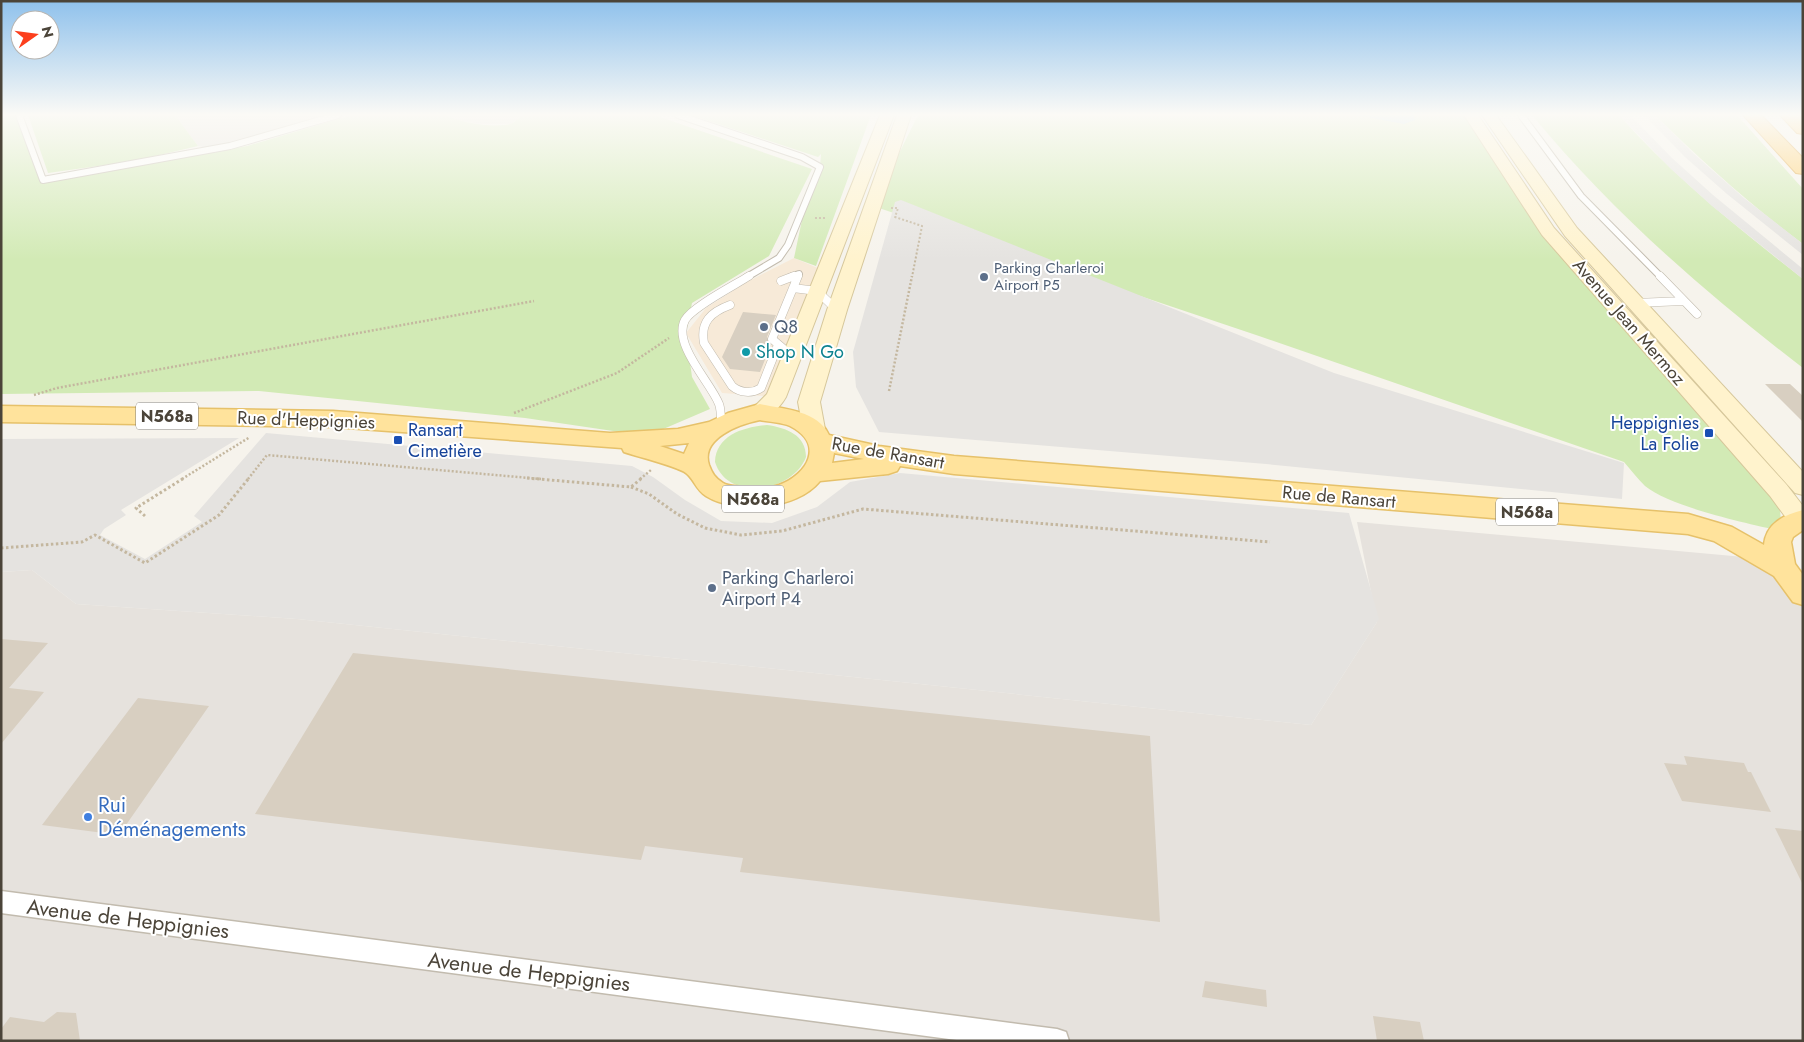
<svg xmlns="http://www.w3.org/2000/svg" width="1804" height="1042" viewBox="0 0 1804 1042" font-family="Jost,sans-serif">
<rect width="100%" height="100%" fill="#f6f3ec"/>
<path fill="#f7ead8" d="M794,258L825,271L776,397L722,393L686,333L706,308L745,283Z"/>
<path fill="#e6e2dd" d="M175,115H343L212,149L198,146Z
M446,115H523L511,124H482L455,120Z
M1357,522L1766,559L1803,604V1041H1V572L32,570L76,604L297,619L1311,725L1377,622Z"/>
<path fill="#d2eab5" d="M1,115H23L43,180L69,178L247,146L352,115H446C460,123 494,128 510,124C514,123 520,117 523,115H654L812,169L769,256L692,303L686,333L692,377L710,409L647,436L525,418L259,391L1,394Z
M28,115H175L198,146L134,161L48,173Z
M691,115H871L816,266L794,258L806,201L820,167L821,154L818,157Z
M918,115H1471L1548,231L1778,490L1782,531C1748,524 1671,507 1645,486C1638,479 1631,470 1624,462L1259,336L873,206Z
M1532,115H1619C1674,177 1738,228 1803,279V368C1704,292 1611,211 1532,115Z
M1655,115H1737L1803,189V244C1750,205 1702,161 1655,115Z
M767,425C787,428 806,435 806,457C793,492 728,503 715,462C716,435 744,427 767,425Z"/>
<path fill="#e5e3e0" d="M1619,115H1630L1672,158L1713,195L1803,269V279L1712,206L1671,169Z
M1644,115H1655L1694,154L1744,198L1803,244V255L1727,194L1685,157Z
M901,200L1334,373L1624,463L1622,499L1266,464L879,432L856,387L853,352L895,202Z
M266,433L632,466L653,477L685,500L721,521L772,523L817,507L850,482L900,473L1349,513L1379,619L1311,725L297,619L76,604L32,570L1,572V439L239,438L121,510L126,515L104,529L100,535L145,559L202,522L194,516Z"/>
<path fill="#a9d4f2" d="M1355,115H1414L1415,120L1404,124Z"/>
<path fill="#d8cfc1" d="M743,312L776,315L767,337L771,345L760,372L730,369L722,357Z
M1765,384H1790L1803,396V422Z
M1,639L48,643L9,688L44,692L1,744Z
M353,653L1150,736L1160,922L740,872L743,858L645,846L641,860L255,814Z
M138,698L209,706L119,835L42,825Z
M1684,756L1744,763L1748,772H1751L1771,812L1682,801L1664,763L1687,765Z
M1775,828L1803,831V885Z
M1205,981L1266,990L1267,1007L1202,997Z
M57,1012L76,1013L80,1041H1V1029L10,1017L44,1022Z
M1373,1016L1420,1022L1424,1041H1377Z"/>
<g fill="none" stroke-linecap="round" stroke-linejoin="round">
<defs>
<path id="lane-far1" d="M19,115L43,180L230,146L338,115
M678,115L802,157L820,167L788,245L779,258L747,277
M1521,115L1581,196L1661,277
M790,277L799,274L798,277"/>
<path id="lane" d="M1660,276L1697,314
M781,281L794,276
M793,288L817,291L837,310
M1636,303L1683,301
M730,305C711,312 700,322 704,343L732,386C740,393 752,394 761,388L778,345
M792,356L772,339L798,276
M721,423C721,417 721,409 719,404C711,383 672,344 685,320C692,307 735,285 749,276"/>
<path id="street" d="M1,891L1057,1029L1066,1032L1069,1041H964L1,913Z"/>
<path id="secondary" d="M880,115H894L786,397C779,409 767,421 752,417L749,412L767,394Z
M897,115H911L847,310L820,402L825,429L822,434L814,436L806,434L803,429L798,402L827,310Z
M1464,115H1478L1554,228L1786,484L1803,506V528L1792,526L1770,496L1542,235Z
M1482,115H1496L1577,228L1803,472V495L1795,493L1565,236Z"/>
<path id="primary" d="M760,404C783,409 818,410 829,435L879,446L954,456L1688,514L1732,527L1764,545C1766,523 1784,515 1803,510V530L1793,537L1791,542L1795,564L1803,575V605L1793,602L1774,576L1714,541L1688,534L954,474L900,466L897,471L888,474L820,481C796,510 737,515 706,496C696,490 694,479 686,473C679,467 636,456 624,452L622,448L333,427L1,422V406L333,411L610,433L678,429L709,422L728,413ZM760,420C769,422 781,422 790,426C825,444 808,474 779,485C767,490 753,489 741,487C735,486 728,486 723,483C715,478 712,473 709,465C700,438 740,424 760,420ZM689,443L684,454L660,446ZM834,453L864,459L832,463Z"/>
<path id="highway" d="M1743,115H1761L1803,158V174L1796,173Z
M1780,115H1798L1803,119V134L1797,133Z"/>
</defs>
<use href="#lane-far1" stroke="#c2bbae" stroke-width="8"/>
<use href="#lane" stroke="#c2bbae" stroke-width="9"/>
<use href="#street" stroke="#c2bbae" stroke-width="3"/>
<use href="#secondary" stroke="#d6c79b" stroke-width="2"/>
<use href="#primary" stroke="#e6c16a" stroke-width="3"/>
<use href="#highway" stroke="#e0a43c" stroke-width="2"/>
<path stroke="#c4b79f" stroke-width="2" stroke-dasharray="2 2" stroke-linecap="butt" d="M891,208H898L895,217L922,226L912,277
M815,218H826"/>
<path stroke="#c4b79f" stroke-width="2.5" stroke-dasharray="2 2" stroke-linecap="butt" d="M889,391L912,276
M34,395L57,388L534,301
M514,413L617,373L669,338
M182,479L250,437
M248,479L267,455L541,479
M640,479L651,470"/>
<path stroke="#c4b79f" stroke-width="3" stroke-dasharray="2.5 2.5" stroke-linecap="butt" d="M527,478L631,487L642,478
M631,487L649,494L677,514L705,528L741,535L782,531L863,509L1270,542
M145,516L136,508L184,478
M1,548L82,542L95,535L145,563L219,515L249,478"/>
<use href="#lane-far1" stroke="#fff" stroke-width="6"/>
<use href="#lane" stroke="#fff" stroke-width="8"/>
<use href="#street" fill="#fff" fill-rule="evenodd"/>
<use href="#secondary" fill="#fff3cd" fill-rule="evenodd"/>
<use href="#primary" fill="#ffe39c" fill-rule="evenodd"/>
<use href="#highway" fill="#ffcf6e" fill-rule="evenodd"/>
</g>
<linearGradient id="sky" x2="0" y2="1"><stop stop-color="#8fc1ec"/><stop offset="0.44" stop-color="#fbfaf6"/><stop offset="1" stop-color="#fbfaf6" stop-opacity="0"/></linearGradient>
<rect width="1804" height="260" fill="url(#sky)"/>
<g fill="#5c6f8a" stroke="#fff" stroke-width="2">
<circle cx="984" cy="277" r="5"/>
<circle cx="764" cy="327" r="5"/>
<circle cx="712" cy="588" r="5"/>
</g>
<circle fill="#0f9aa8" stroke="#fff" stroke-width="2" cx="746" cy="352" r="5"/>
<g fill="#1a4fb4" stroke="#fff" stroke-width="2">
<rect x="1704" y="428" width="10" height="10" rx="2.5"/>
<rect x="393" y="435" width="10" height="10" rx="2.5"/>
</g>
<circle fill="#3f7fe0" stroke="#fff" stroke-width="2" cx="88" cy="817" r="5"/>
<g text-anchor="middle" stroke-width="4" stroke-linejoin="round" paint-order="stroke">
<g font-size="15" fill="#4e5e75" stroke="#fff" text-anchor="start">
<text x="994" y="273">Parking Charleroi<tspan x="994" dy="17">Airport P5</tspan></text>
</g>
<g fill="#fff" stroke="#817c74" stroke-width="1">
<rect x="136" y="402.5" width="62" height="27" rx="4"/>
<rect x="722" y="485.5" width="62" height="27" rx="4"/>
<rect x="1496" y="498.5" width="62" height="27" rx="4"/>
</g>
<g font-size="16" font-weight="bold" fill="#4b4439">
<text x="167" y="422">N568a</text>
<text x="753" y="505">N568a</text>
<text x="1527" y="518">N568a</text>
</g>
<g font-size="18" fill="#4b4439" stroke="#fff">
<text transform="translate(1629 322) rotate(49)" y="6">Avenue Jean Mermoz</text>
<text transform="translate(306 420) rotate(2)" y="6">Rue d'Heppignies</text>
<text transform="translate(888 453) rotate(10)" y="6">Rue de Ransart</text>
<text transform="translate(1339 497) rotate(5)" y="6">Rue de Ransart</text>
</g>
<g font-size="18" fill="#4e5e75" stroke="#fff" text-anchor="start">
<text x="774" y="333">Q8</text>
<text x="722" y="584">Parking Charleroi<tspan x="722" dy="21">Airport P4</tspan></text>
</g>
<g font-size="18" fill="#0d838f" stroke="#fff" text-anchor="start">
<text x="756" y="358">Shop N Go</text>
</g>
<g font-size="18" fill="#164399" stroke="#fff" text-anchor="end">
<text x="1699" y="429">Heppignies<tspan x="1699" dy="21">La Folie</tspan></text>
<text x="408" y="436" text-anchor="start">Ransart<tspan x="408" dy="21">Cimetière</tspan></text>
</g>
<g font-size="21" fill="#366cbe" stroke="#fff" text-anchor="start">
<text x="98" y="812">Rui<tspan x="98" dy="24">Déménagements</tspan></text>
</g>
<g font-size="21" fill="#4b4439" stroke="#fff">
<text transform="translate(128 919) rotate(7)" y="7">Avenue de Heppignies</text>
<text transform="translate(529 972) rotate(7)" y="7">Avenue de Heppignies</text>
</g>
</g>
<rect width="1804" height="1042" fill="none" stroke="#4b4439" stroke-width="5"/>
<g transform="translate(35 35) rotate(76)"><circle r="24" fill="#ffffff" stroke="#b7b4b0"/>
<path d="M0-4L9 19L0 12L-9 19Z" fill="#fc3f1d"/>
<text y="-8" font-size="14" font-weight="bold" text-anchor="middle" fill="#4b4439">N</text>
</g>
</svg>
